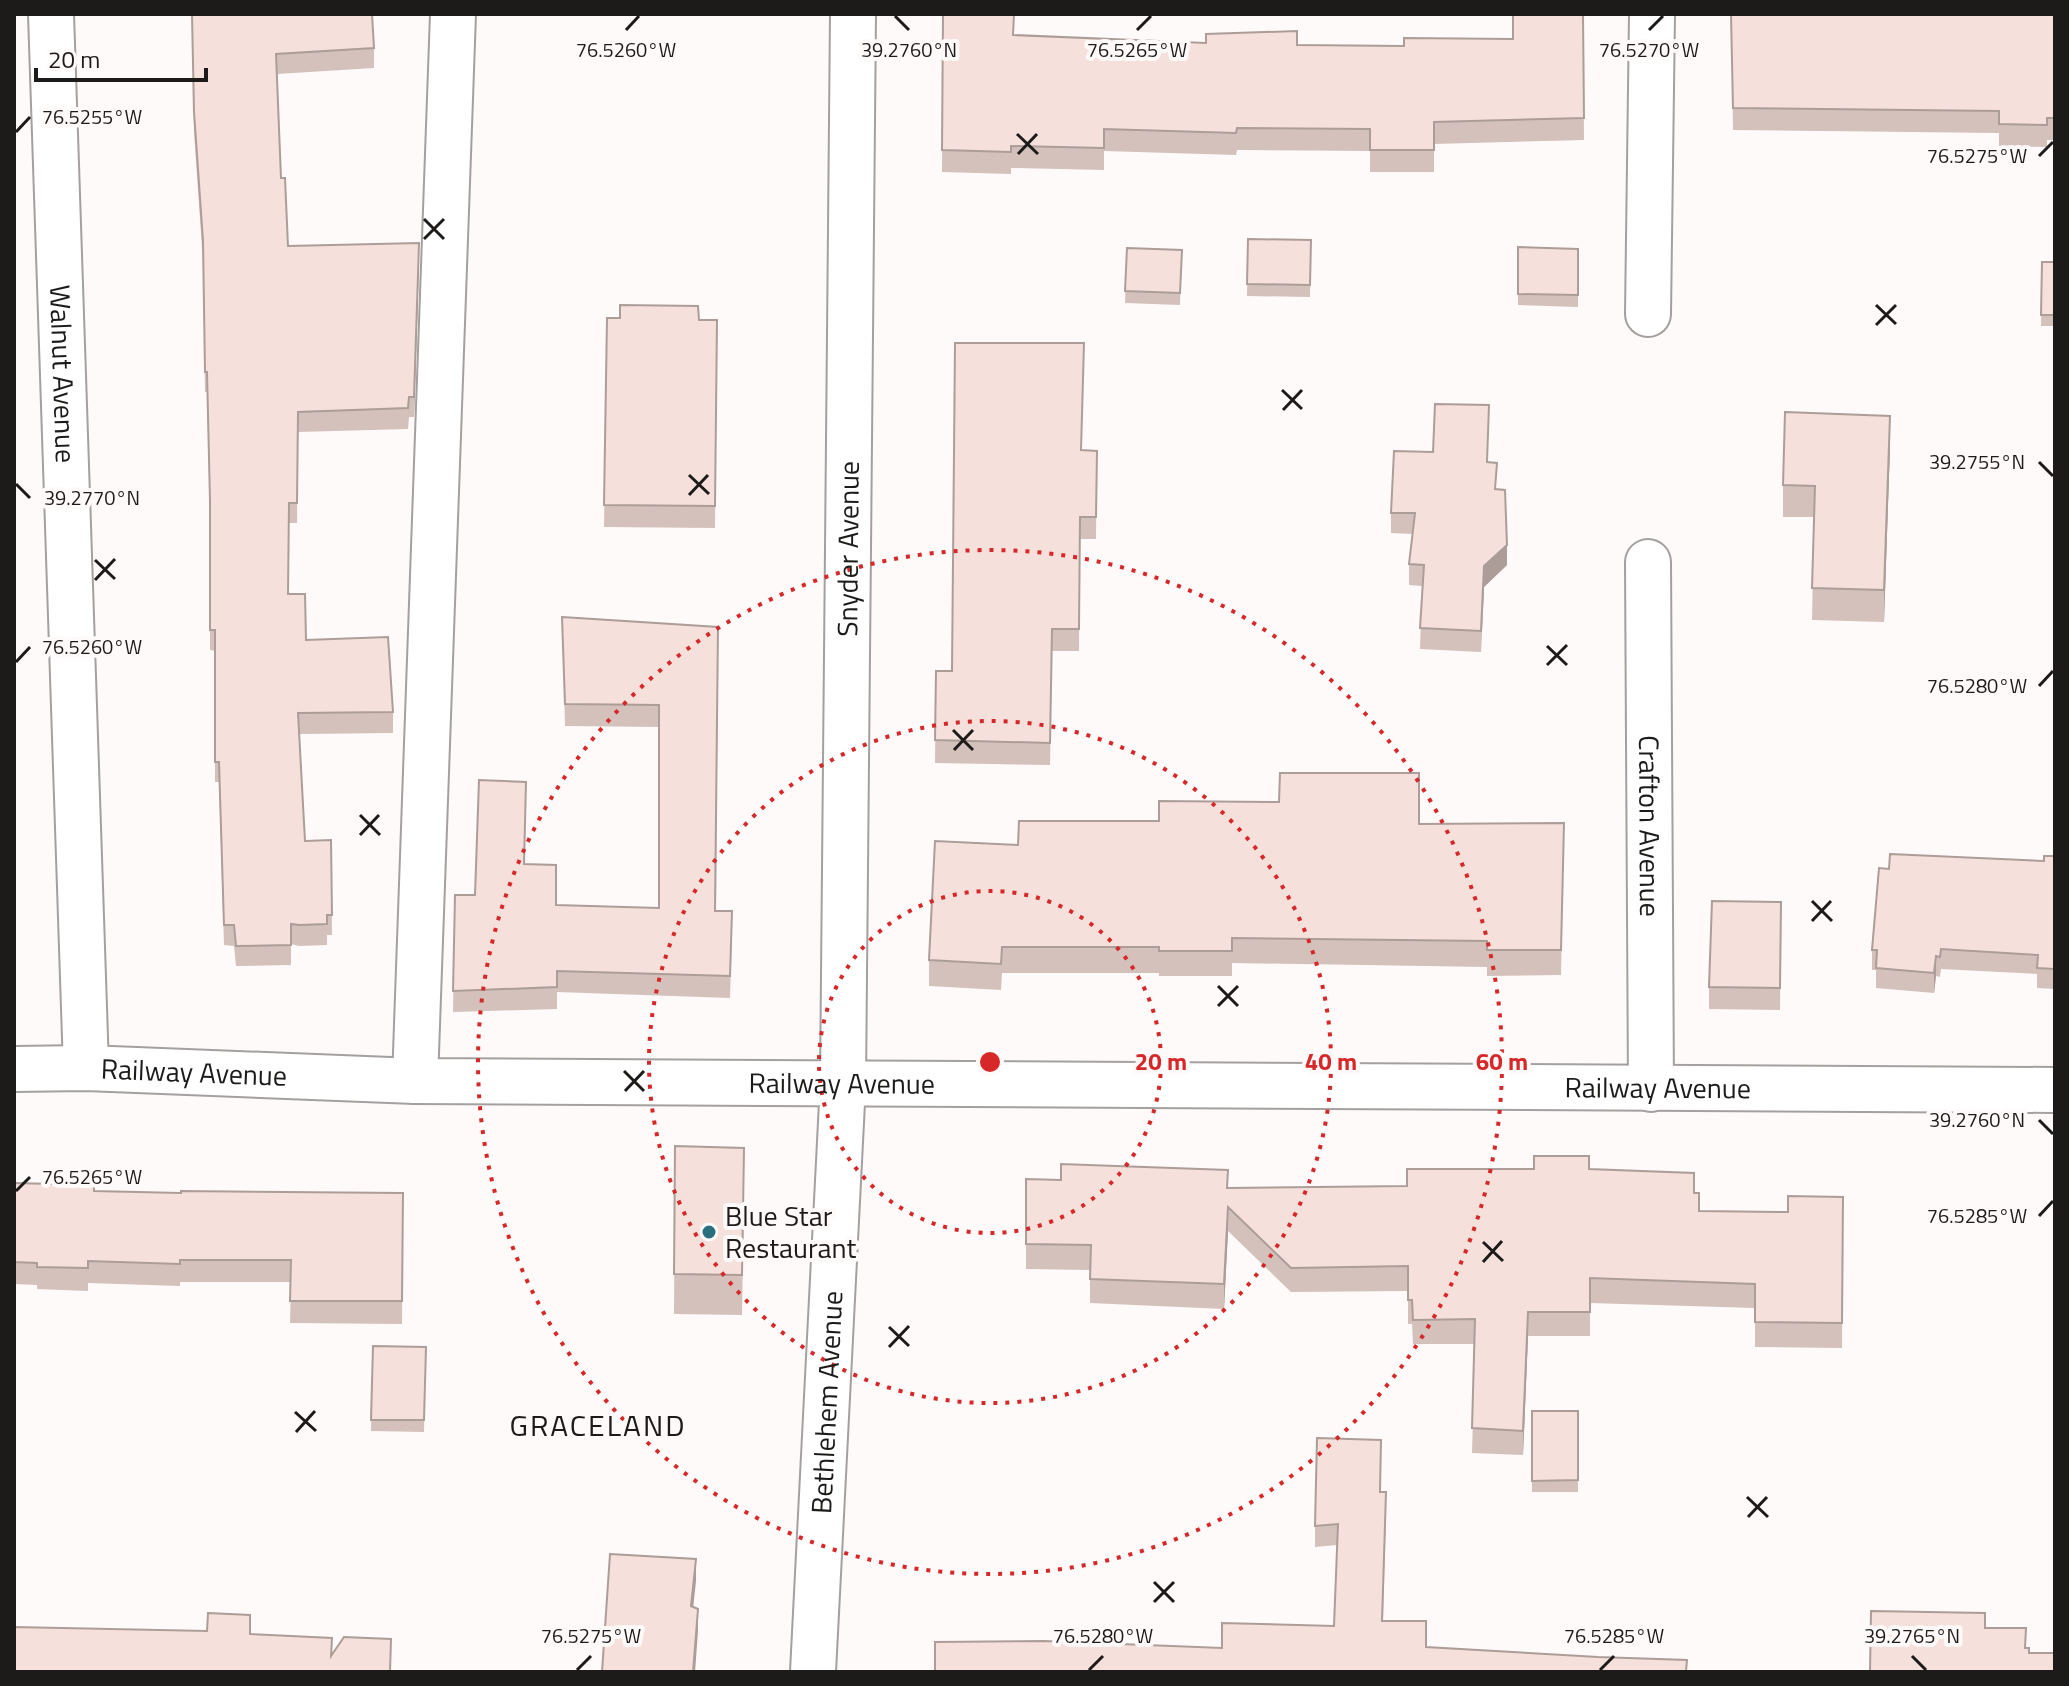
<svg xmlns="http://www.w3.org/2000/svg" width="2069" height="1686" viewBox="0 0 2069 1686" font-family="'Titillium Web',sans-serif">
<rect width="100%" height="100%" fill="#fefaf9"/>
<g fill="none" stroke-linecap="round" stroke-linejoin="round">
<defs>
<g id="minor">
<path id="s1" d="M51,14L86,1068"/>
<path d="M1648,314L1652,14"/>
<path id="s2" d="M1648,562L1651,1089"/>
<path id="s3" d="M14,1069L86,1068L415,1081L2055,1090"/>
<path d="M415,1081L453,14"/>
<path id="s4" d="M813,1672L843,1083L853,14"/>
</g>
</defs>
<use href="#minor" stroke="#a4a09f" stroke-width="48"/>
<use href="#minor" stroke="#fff" stroke-width="44"/>
</g>
<path fill="#d4c1bc" d="M192,14L374,48V68L277,74L281,178L288,246L419,264L414,417H409L408,429L298,432L297,523H289L288,594L306,640L393,712V733L299,734L305,841L331,840L332,935H327V945L299,946L291,944V965L236,966L234,946L224,945L219,782H215V651L210,650V521L207,392H205L203,262L194,132Z
M943,14L1014,35L1206,43L1404,46L1513,39L1583,14L1584,140L1434,144V172H1370V151L1237,150L1236,155L1104,151V170L1011,168V174L942,172Z
M1731,14H2055V140H2047V147L1999,146V133L1733,130Z
M1248,239L1311,240L1310,297L1247,296Z
M1518,247L1578,249V307L1518,305Z
M1127,248L1182,250L1180,305L1125,303Z
M2042,262H2055V326H2041Z
M607,318L717,320L715,528L604,527Z
M1890,447L1884,622L1812,620L1814,517H1783V485Z
M1082,450L1097,451L1096,539H1080L1079,651H1052L1050,765L935,763L936,671H952Z
M1488,462L1496,490L1507,565L1484,587L1481,652L1420,649L1422,586L1409,585V564L1413,534L1391,533V513Z
M562,617L718,627L716,911L732,933L730,998L557,992V1009L453,1012L455,895H475L525,864L556,905L659,908V727L565,726Z
M1564,823L1561,975L1487,976V967L1232,963V976H1159V973H1002L1001,990L929,986V960L1018,845L1419,824Z
M2055,856V989L2037,988V974L1941,969L1940,977L1936,976L1934,993L1876,988V970H1872V950L1889,869L2044,861Z
M1781,902L1780,1010L1709,1009V987Z
M675,1146L744,1188L742,1315L674,1314Z
M1589,1169L1694,1193L1699,1211L1788,1212L1843,1197L1842,1348L1755,1347V1308L1590,1303V1336H1528L1523,1455L1472,1453L1475,1344H1413L1412,1324H1408V1291L1291,1292L1228,1231L1224,1309L1090,1303V1270L1026,1269V1179L1228,1188L1407,1186Z
M14,1183L94,1191L181,1193H403L402,1324L290,1323L291,1282H180V1286L88,1283V1291L37,1289V1285L14,1284Z
M373,1346L426,1347L424,1432L371,1431Z
M1532,1411H1578V1492H1532Z
M1380,1492L1386,1513L1383,1621L1426,1647L1687,1671L935,1672L1222,1648L1334,1626L1337,1545L1315,1547V1526Z"/>
<path fill="#ac9d99" d="M419,243V264L414,417V397Z
M1890,416V447L1884,622V590Z
M1507,545V565L1484,587L1481,652L1484,566Z
M1936,956V976L1934,993V973Z
M1228,1207V1231L1224,1309V1284Z
M1528,1312V1336L1523,1455V1431Z
M696,1559V1581L691,1628V1606Z
M698,1609V1631L695,1672H693Z"/>
<path fill="#f6e0db" stroke="#ac9d99" stroke-width="2" d="M192,14H372L374,48L276,54L281,178H285L288,246L419,243L414,397H409L408,408L298,412L297,503H289L288,594H305L306,640L388,637L393,712L298,713L305,841L331,840L332,915H327V924L299,925L291,924V945L236,946L234,925H224L219,762H215V630H210V501L207,372H205L203,241L194,112Z
M943,14H1014L1013,35L1206,43V34L1297,31V45L1404,46V38L1513,39V14H1583L1584,118L1434,122V150H1370V129L1237,128L1236,133L1104,129V148L1011,146V152L942,150Z
M1731,14H2055V118H2047V125L1999,124V111L1733,108Z
M1248,239L1311,240L1310,285L1247,284Z
M1518,247L1578,249V295L1518,294Z
M1127,248L1182,250L1180,293L1125,291Z
M2042,262H2055V315H2041Z
M620,305L698,306L699,320H717L715,506L604,505L607,318H620Z
M955,343H1084L1081,450L1097,451L1096,517H1080L1079,629H1052L1050,743L935,740L936,671H952Z
M1435,404L1489,405L1487,462L1497,463L1495,489L1505,490L1507,545L1484,566L1481,631L1420,628L1424,565L1409,564L1415,513H1391L1394,451L1433,452Z
M1785,412L1890,416L1884,590L1812,588L1815,486L1783,485Z
M562,617L718,627L715,911H732L730,976L557,971V987L453,991L455,895H475L479,780L526,782L524,864L556,865V905L659,908V705L565,704Z
M1280,773H1419V824L1564,823L1561,950H1487V941L1232,938V951H1159V947H1002L1001,964L929,960L935,841L1018,845L1019,821H1159V801L1279,802Z
M1890,854L2044,861V856H2055V969L2037,968L2038,955L1941,949L1940,957L1936,956L1934,973L1876,968L1877,950H1872L1879,868L1889,869Z
M1712,901L1781,902L1780,988L1709,987Z
M675,1146L744,1148L742,1275L674,1274Z
M1534,1156H1589V1169L1694,1173V1193H1699V1211L1788,1212V1196L1843,1197L1842,1323L1755,1322V1284L1590,1278V1312H1528L1523,1431L1472,1428L1475,1319L1413,1320L1412,1300H1408V1266L1291,1268L1228,1207L1224,1284L1090,1279L1091,1245L1026,1244V1179L1061,1180V1164L1228,1170L1227,1188L1407,1186V1169H1534Z
M14,1183L94,1185V1191L181,1193V1191L403,1193L402,1301H290L291,1260H180V1264L88,1261V1268L37,1267V1263L14,1262Z
M373,1346L426,1347L424,1420H371Z
M1532,1411H1578V1480L1532,1481Z
M1317,1438L1381,1440L1380,1492H1386L1382,1621H1426V1647L1598,1657L1687,1660L1686,1671L1740,1672H935V1642L1044,1641L1222,1648V1623L1334,1626L1338,1524L1315,1526Z
M610,1554L696,1559L691,1606L698,1609L693,1672H602Z
M1871,1611L1985,1613V1628H2026L2025,1648H2029V1653H2055V1672H1870Z
M208,1613L250,1615V1634L332,1638L331,1656L344,1637L391,1639L390,1672H14V1627L207,1631Z"/>
<path fill="none" stroke="#1c1b1a" stroke-width="3" d="M895,16L909,30M626,30L639,16M1137,30L1151,16M1649,30L1663,16M16,132L30,117M1017,134L1038,154M1018,154L1037,134M2039,156L2053,142M424,219L444,239M424,239L444,219M1876,305L1896,324M1876,325L1896,305M1282,390L1302,409M1283,410L1302,390M2039,462L2053,476M689,475L709,494M16,484L30,498M689,495L708,475M95,560L115,579M95,580L115,559M1547,646L1567,665M16,662L30,647M1547,665L1567,645M2039,686L2053,671M953,730L973,750M954,750L973,730M360,815L380,835M360,835L379,815M1812,901L1832,921M1812,921L1831,901M1218,986L1238,1006M1218,1006L1238,986M624,1071L644,1091M625,1091L644,1071M2039,1120L2053,1134M16,1191L30,1177M2039,1216L2053,1201M1483,1242L1503,1261M1483,1262L1502,1241M889,1327L909,1346M889,1347L909,1326M295,1412L316,1431M296,1432L315,1411M1747,1497L1768,1517M1748,1517L1767,1497M1154,1582L1174,1602M1154,1602L1174,1582M1912,1656L1926,1670M577,1670L591,1656M1089,1670L1103,1656M1600,1670L1614,1656"/>
<g fill="none" stroke="#d62828" stroke-width="4" stroke-dasharray="4 8">
<circle cx="990" cy="1062" r="171"/>
<circle cx="990" cy="1062" r="341"/>
<circle cx="990" cy="1062" r="512"/>
</g>
<circle fill="#2a6f7e" stroke="#fefaf9" stroke-width="3" cx="709" cy="1232" r="8"/>
<g text-anchor="middle" stroke-width="8" stroke-linejoin="round" paint-order="stroke">
<g font-size="28" fill="#1c1b1a" stroke="#fefaf9">
<text dy="10" stroke="none"><textPath href="#s1" startOffset="360">Walnut Avenue</textPath></text>
<text dy="10" stroke="none"><textPath href="#s4" startOffset="1124">Snyder Avenue</textPath></text>
<text dy="10" stroke="none"><textPath href="#s2" startOffset="264">Crafton Avenue</textPath></text>
<text dy="10" stroke="none"><textPath href="#s3" startOffset="180">Railway Avenue</textPath></text>
<text dy="10" stroke="none"><textPath href="#s3" startOffset="828">Railway Avenue</textPath></text>
<text dy="10" stroke="none"><textPath href="#s3" startOffset="1644">Railway Avenue</textPath></text>
<text dy="10" stroke="none"><textPath href="#s4" startOffset="270">Bethlehem Avenue</textPath></text>
</g>
<g font-size="28" fill="#1c1b1a" stroke="#fefaf9" text-anchor="start">
<text x="725" y="1226">Blue Star<tspan x="725" dy="32">Restaurant</tspan></text>
</g>
<g font-size="30" letter-spacing="2" fill="#1c1b1a" stroke="#fefaf9">
<text x="598" y="1436">GRACELAND</text>
</g>
</g>
<g font-size="20" text-anchor="middle" fill="#1c1b1a" stroke="#fefaf9" stroke-width="8" stroke-linejoin="round" paint-order="stroke">
<text x="909" y="57">39.2760°N</text>
<text x="626" y="57">76.5260°W</text>
<text x="1137" y="57">76.5265°W</text>
<text x="1649" y="57">76.5270°W</text>
<text x="92" y="124">76.5255°W</text>
<text x="1977" y="163">76.5275°W</text>
<text x="1977" y="469">39.2755°N</text>
<text x="92" y="505">39.2770°N</text>
<text x="92" y="654">76.5260°W</text>
<text x="1977" y="693">76.5280°W</text>
<text x="1977" y="1127">39.2760°N</text>
<text x="92" y="1184">76.5265°W</text>
<text x="1977" y="1223">76.5285°W</text>
<text x="591" y="1643">76.5275°W</text>
<text x="1103" y="1643">76.5280°W</text>
<text x="1614" y="1643">76.5285°W</text>
<text x="1912" y="1643">39.2765°N</text>
</g>
<circle cx="990" cy="1062" r="12" fill="#d62828" stroke="#fefaf9" stroke-width="4"/>
<g font-size="24" text-anchor="middle" font-weight="bold" fill="#d62828" stroke="#fefaf9" stroke-width="8" stroke-linejoin="round" paint-order="stroke">
<text x="1161" y="1070">20 m</text>
<text x="1331" y="1070">40 m</text>
<text x="1502" y="1070">60 m</text>
</g>
<rect width="2069" height="1686" fill="none" stroke="#1c1b1a" stroke-width="32"/>
<path d="M36 68v12h170v-12" fill="none" stroke="#1c1b1a" stroke-width="4"/>
<text x="48" y="68" font-size="24" fill="#1c1b1a" stroke="#fefaf9" stroke-width="6" paint-order="stroke">20 m</text>
</svg>
